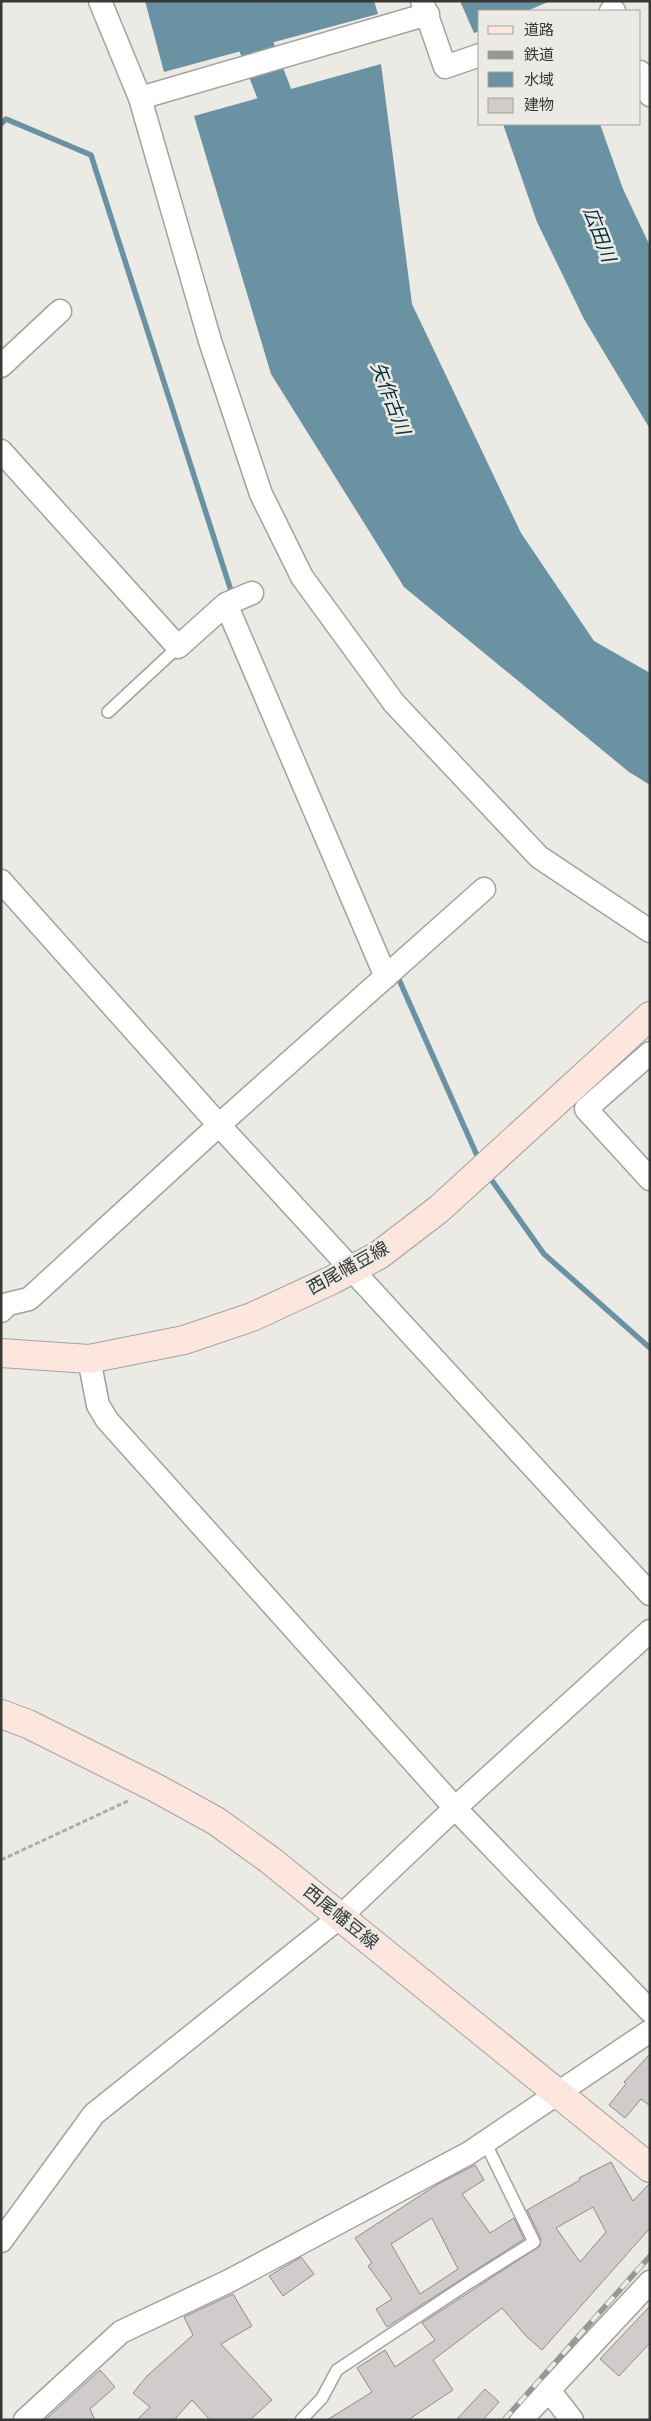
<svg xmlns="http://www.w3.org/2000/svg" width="651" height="2421" viewBox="0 0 651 2421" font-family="'Zilla Slab','Noto Sans JP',serif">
<rect width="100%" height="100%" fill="#ebeae5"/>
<path fill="#6b92a3" d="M145,1H374L378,14L164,72Z
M460,1H548V2L527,11H480V31L474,33Z
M381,64L412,304L521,533L594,641L650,673V785L629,772L404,587L271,374L194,116Z
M503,124H600L623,189L650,246V429L584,319L537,222Z"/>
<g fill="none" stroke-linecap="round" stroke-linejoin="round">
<path stroke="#6b92a3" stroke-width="5.5" d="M1,124L6,119L91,155L233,597
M397,975L479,1160
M488,1175L544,1254L650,1348"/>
<path stroke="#6b92a3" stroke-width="35" d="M239,1L291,138"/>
</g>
<path fill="#d1cccb" stroke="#908b8a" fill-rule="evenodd" d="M650,2054V2106L641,2099L625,2118L609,2105L626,2084L624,2082Z
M611,2162L633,2201L650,2183V2228L542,2350L526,2336L502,2308L433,2360L453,2390L408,2420H327L372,2392L357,2368L385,2350L395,2367L435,2340L422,2323L540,2246L541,2239L527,2210L580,2180L579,2178ZM593,2207L606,2232L580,2262L556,2228Z
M475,2165L484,2180L462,2194L490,2233L514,2218L524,2239L387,2327L376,2309L392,2299L368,2266L372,2263L355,2238L438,2184ZM432,2218L458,2269L420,2294L391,2244Z
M301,2257L314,2274L283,2296L269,2276Z
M233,2294L252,2326L221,2344L272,2400L250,2420H210L192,2400L174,2420H137L150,2407L133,2393L147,2376L193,2335L184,2317Z
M650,2306V2343L619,2376L600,2359Z
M100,2370L115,2387L90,2409L95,2420H45Z
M485,2389L499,2402L483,2420H456Z"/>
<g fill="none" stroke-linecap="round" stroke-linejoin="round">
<defs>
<path id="service" d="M108,712L178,647
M301,2420L322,2398L337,2370L470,2282L534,2242L485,2142"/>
<path id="minor" d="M100,1L140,98L210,341L261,494L302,577L394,703L539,857L650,931
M422,1L445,67L480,55
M611,11H614
M640,72L650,95
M140,98L428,14
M1,366L60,311
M1,451L178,647L226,604L386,977
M226,604L252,593
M1,881L219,1125L650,1594
M650,1053L586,1109L650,1179
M1,1311L8,1304L29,1299L219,1125L484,889
M89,1359L98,1405L107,1420L455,1808L650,2011
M1,2241L94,2114L340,1917L455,1808L650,1631
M548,2389L572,2420
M25,2420L121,2332L229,2281L469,2153L650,2031
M521,2420L650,2282"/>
<path id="secondary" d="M1,1353L89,1359L184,1340L252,1317L332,1280L379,1255L439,1209L650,1016
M1,1714L28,1724L156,1788L216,1821L270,1860L650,2168"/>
</defs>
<use href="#service" stroke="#a3a29e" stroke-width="14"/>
<use href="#minor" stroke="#a3a29e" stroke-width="25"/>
<use href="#secondary" stroke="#a3a29e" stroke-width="30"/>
<path stroke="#adaca8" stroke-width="3" stroke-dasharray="5 2.5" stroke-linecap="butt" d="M1,1860L130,1800"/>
<use href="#service" stroke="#fff" stroke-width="11"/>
<use href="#minor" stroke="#fff" stroke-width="22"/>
<use href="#secondary" stroke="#fde6de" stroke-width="28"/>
<defs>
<path id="rail" d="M504,2420L650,2256"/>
</defs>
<use href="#rail" stroke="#979793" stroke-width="5.5"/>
<use href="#rail" stroke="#ebeae5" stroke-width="4" stroke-dasharray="11" stroke-linecap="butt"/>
</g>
<g text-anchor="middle" stroke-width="5" stroke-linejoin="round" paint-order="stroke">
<g font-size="18" fill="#383836" stroke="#ebeae5">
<text transform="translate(348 1268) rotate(-29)" y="6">西尾幡豆線</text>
<text transform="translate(341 1917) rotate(39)" y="6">西尾幡豆線</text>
</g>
<g font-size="19" font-style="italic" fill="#082f3c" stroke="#ebeae5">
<text transform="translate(600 234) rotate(69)" y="7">広田川</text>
<text transform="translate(391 398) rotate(69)" y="7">矢作古川</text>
</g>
</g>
<rect width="651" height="2421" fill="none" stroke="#383836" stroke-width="5"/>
<rect x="478" y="10" width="162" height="115" fill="#ebeae5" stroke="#a3a39f"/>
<rect x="488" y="26" width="25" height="8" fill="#fde6de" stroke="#a3a39f"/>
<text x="524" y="35" font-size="15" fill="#383836">道路</text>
<rect x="488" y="51" width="25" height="8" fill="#979793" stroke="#a3a39f"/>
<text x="524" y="60" font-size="15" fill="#383836">鉄道</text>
<rect x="488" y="72" width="25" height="15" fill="#6b92a3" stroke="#a3a39f"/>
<text x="524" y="85" font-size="15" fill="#383836">水域</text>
<rect x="488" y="98" width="25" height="15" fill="#d1cccb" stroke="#a3a39f"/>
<text x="524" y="110" font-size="15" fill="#383836">建物</text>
</svg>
